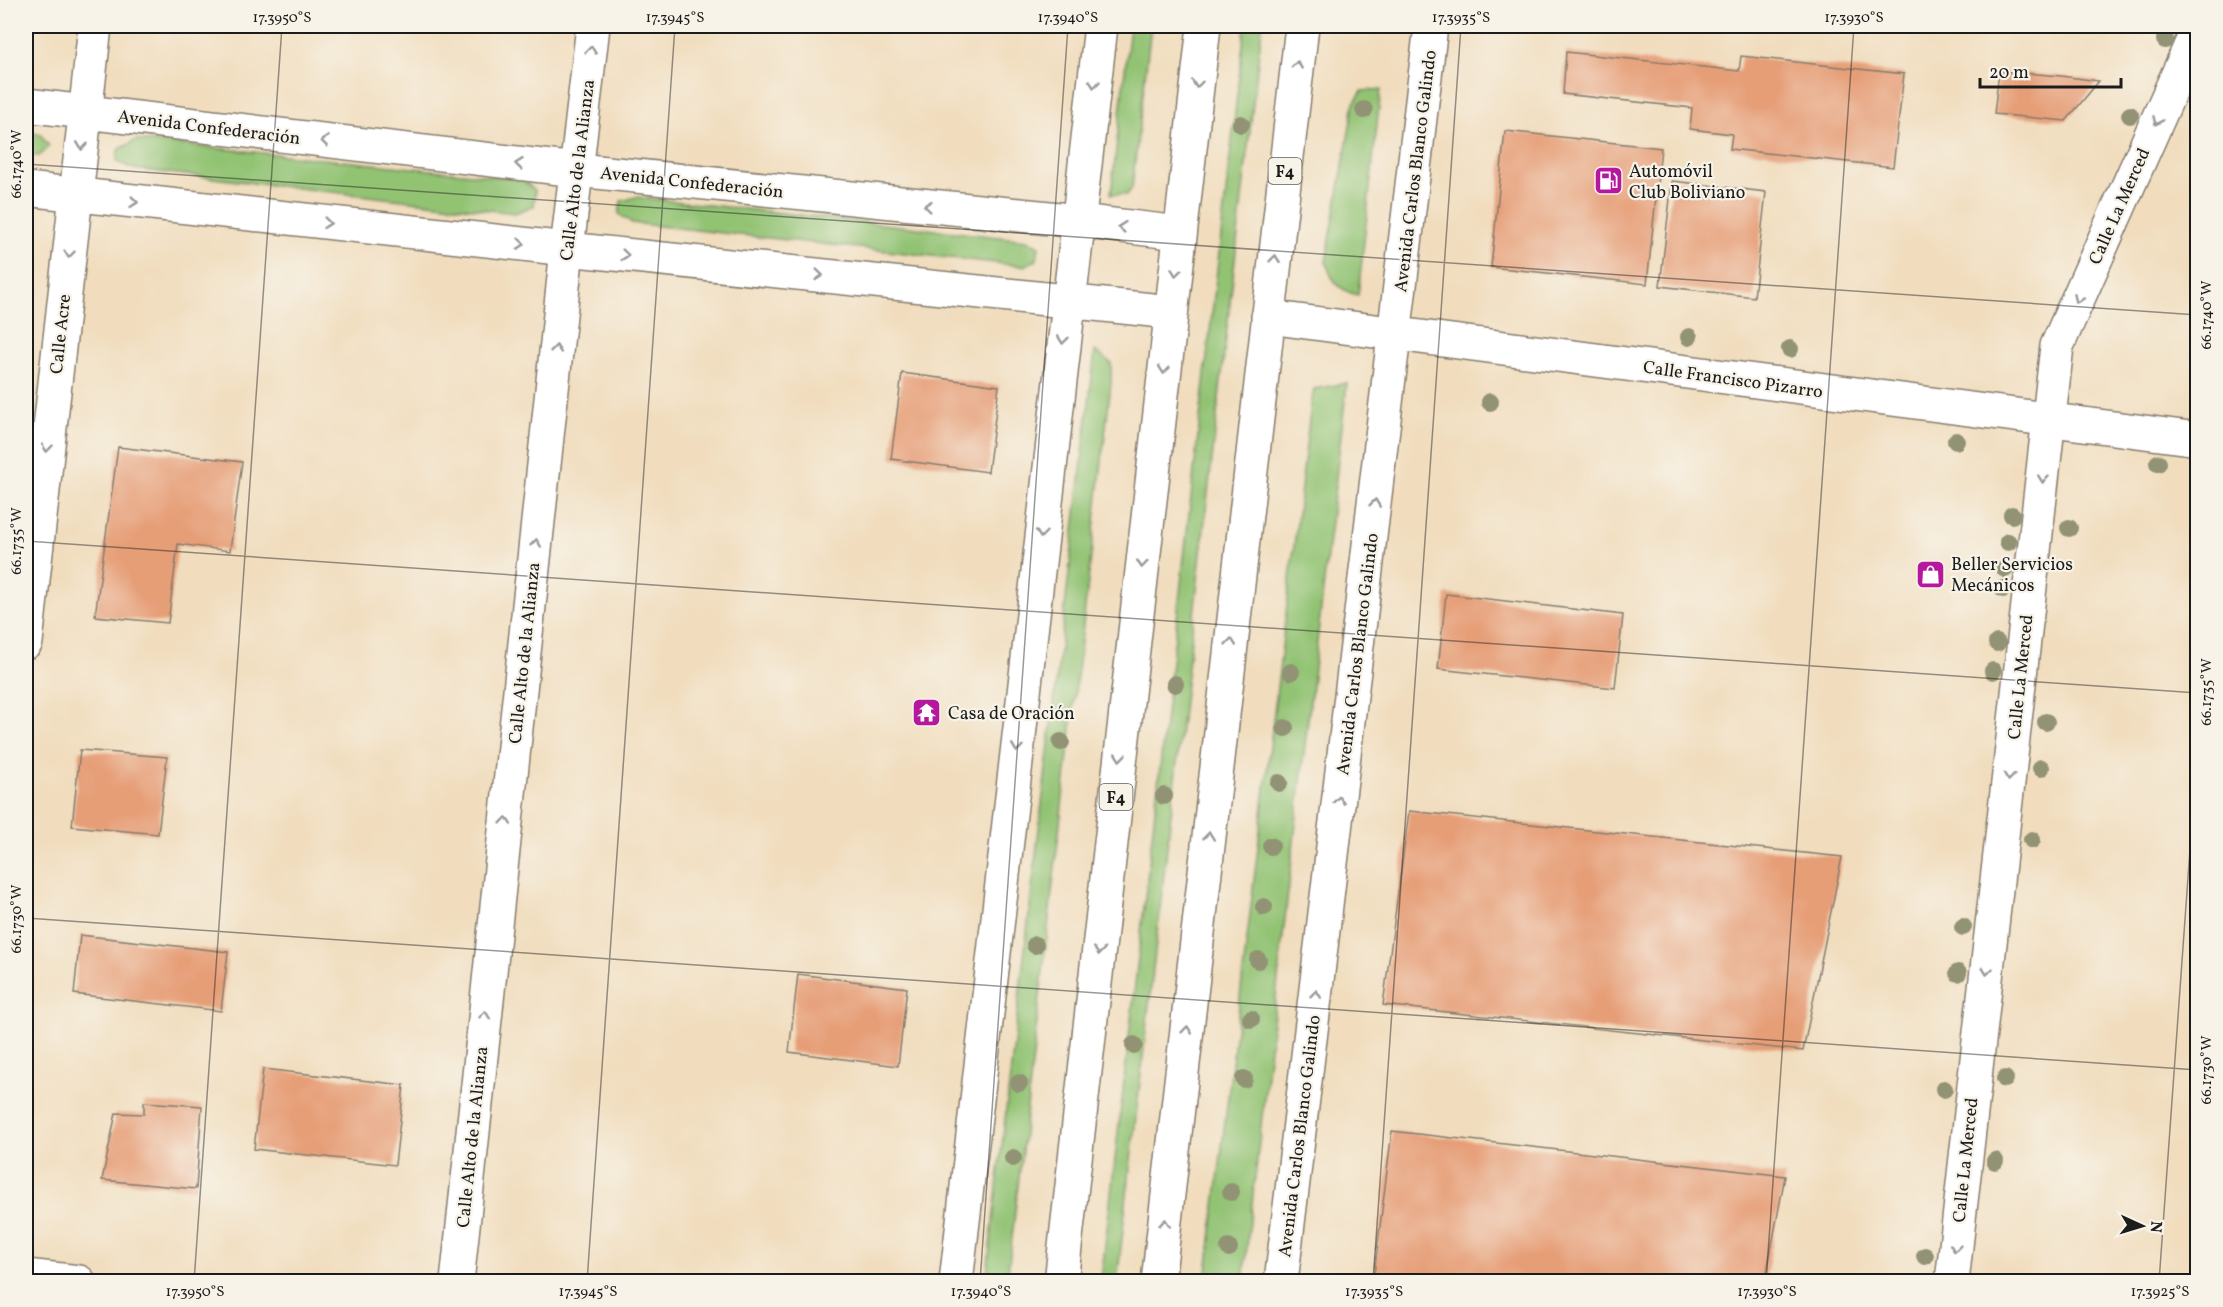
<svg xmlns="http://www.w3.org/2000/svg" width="2223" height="1307" viewBox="0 0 2223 1307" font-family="Vollkorn,serif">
<rect width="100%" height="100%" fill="#f7f3e8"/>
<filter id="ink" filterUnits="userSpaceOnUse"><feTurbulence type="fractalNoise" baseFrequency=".0167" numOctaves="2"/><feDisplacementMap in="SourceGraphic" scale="12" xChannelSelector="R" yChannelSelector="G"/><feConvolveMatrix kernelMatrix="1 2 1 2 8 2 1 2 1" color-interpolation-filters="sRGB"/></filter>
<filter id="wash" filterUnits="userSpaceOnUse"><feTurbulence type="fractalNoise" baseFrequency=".008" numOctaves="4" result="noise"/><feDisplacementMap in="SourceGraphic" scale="24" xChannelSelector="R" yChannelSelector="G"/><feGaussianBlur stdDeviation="1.35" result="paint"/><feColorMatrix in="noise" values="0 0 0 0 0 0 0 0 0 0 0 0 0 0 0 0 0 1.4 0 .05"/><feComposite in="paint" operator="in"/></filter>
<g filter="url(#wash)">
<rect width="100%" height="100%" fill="#f1ddbe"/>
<path fill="#92c373" stroke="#577048" stroke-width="1.5" d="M1130,26H1151L1132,188L1127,195L1111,194Z
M1245,26H1262L1117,1281H1101Z
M1381,89L1358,295C1339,291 1331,280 1326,262L1354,103L1362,91Z
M26,133L40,134L49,146L39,156L26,155Z
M136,140L521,179L535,190L534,206L515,213L134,169L117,162L118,150Z
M636,197L1027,240L1039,246L1037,260L1023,266L632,223L619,214L621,201Z
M1095,351L1111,363V383L1007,1281H986Z
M1347,383L1243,1281H1206L1311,404L1314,389Z"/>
<g id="blocks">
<path fill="#e69e77" d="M1566,52L1739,71L1741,56L1904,74L1893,167L1730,149L1732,134L1690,129L1692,108L1563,94Z
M1999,71L2061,76L2099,81L2066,121L1994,114Z
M1505,131L1661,148L1647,284L1491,267Z
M1672,181L1766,192L1754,297L1660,286Z
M902,373L999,386L988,472L891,459Z
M118,447L242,462L230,551L178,544L168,623L95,616Z
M1446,594L1623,615L1615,688L1438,669Z
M80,750L167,757L158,834L72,826Z
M1409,811L1842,857L1803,1051L1383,1005Z
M80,935L228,952L221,1011L74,994Z
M798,974L907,988L898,1066L789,1052Z
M263,1069L404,1085L395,1165L254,1149Z
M144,1102L202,1106L196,1189L102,1180L116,1113L144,1114Z
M1392,1131L1785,1176L1765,1282H1373Z"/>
</g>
</g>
<g filter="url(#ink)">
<use href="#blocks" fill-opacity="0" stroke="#867c6d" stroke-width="1.5"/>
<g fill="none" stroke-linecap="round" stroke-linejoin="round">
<defs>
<path id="street" d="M26,105L577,170L1079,221L1180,233
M26,189L567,249L1171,312
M1268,317L2198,439
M26,642L95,26
M26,1276L79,1282
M457,1282L567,249L593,26
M1952,1282L2057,346L2198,29"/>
<path id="secondary" d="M956,1282L1101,26
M1281,1282L1431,26"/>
<path id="primary" d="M1061,1282L1204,26
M1158,1282L1302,26"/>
</defs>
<use href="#street" stroke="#867c6d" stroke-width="36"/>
<use href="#secondary" stroke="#867c6d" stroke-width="36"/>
<use href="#primary" stroke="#867c6d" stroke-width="36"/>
<use href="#street" stroke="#fff" stroke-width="33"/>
<use href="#secondary" stroke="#fff" stroke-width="33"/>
<use href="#primary" stroke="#fff" stroke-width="33"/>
</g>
<g fill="#929375">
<circle cx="2165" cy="40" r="9"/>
<circle cx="1364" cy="110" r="9"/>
<circle cx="2130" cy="115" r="9"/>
<circle cx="1241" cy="124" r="9"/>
<circle cx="1689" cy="337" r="9"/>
<circle cx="1790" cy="349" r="9"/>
<circle cx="1490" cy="402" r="9"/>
<circle cx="1956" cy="441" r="9"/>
<circle cx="2158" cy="463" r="9"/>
<circle cx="2012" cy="515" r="9"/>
<circle cx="2069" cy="528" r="9"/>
<circle cx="2008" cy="542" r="9"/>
<circle cx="2005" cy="569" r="9"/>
<circle cx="2003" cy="589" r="9"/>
<circle cx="1997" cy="643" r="9"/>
<circle cx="1993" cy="671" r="9"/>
<circle cx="1291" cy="672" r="9"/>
<circle cx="1175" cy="684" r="9"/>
<circle cx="2046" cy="722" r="9"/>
<circle cx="1285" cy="728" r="9"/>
<circle cx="1061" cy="742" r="9"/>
<circle cx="2041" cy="768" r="9"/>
<circle cx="1279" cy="783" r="9"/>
<circle cx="1164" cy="796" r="9"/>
<circle cx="2032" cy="840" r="9"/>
<circle cx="1271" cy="846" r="9"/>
<circle cx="1264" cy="907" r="9"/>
<circle cx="1963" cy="927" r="9"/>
<circle cx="1035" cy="945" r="9"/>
<circle cx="1258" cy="960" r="9"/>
<circle cx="1958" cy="973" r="9"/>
<circle cx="1251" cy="1019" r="9"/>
<circle cx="1134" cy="1045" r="9"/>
<circle cx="1244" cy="1079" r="9"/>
<circle cx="2005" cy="1079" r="9"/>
<circle cx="1019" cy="1083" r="9"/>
<circle cx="1944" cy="1089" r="9"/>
<circle cx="1013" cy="1158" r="9"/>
<circle cx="1995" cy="1161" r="9"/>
<circle cx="1231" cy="1192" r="9"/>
<circle cx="1229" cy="1248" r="9"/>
<circle cx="1925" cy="1256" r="9"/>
</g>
<defs><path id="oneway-chevron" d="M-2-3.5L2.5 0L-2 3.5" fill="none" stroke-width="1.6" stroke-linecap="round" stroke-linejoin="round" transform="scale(1.5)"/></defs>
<g stroke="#999">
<use href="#oneway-chevron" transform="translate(591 50) rotate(-84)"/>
<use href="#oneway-chevron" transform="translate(1297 65) rotate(-83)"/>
<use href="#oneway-chevron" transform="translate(1094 84) rotate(96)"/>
<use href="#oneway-chevron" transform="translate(1197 84) rotate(97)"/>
<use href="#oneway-chevron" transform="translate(2157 121) rotate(114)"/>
<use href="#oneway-chevron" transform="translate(325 141) rotate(-173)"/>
<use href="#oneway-chevron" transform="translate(82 146) rotate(97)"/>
<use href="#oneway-chevron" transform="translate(519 164) rotate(-173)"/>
<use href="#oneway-chevron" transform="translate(134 202) rotate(6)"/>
<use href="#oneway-chevron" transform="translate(928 206) rotate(-174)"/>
<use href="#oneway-chevron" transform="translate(327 223) rotate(6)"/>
<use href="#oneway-chevron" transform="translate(1122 227) rotate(-174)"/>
<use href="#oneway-chevron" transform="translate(521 244) rotate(6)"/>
<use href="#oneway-chevron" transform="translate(69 254) rotate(96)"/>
<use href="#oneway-chevron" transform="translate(625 255) rotate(6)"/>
<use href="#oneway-chevron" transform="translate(1275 259) rotate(-83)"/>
<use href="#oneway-chevron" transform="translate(1176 272) rotate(97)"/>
<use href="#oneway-chevron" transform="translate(819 275) rotate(6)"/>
<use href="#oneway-chevron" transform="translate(2078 299) rotate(114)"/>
<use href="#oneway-chevron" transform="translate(1063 340) rotate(97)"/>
<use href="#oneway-chevron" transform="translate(556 349) rotate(-84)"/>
<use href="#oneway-chevron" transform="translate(1164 370) rotate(96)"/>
<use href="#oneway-chevron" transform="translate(47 448) rotate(96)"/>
<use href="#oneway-chevron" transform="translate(2043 479) rotate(96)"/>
<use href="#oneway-chevron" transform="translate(1375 503) rotate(-83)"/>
<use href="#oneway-chevron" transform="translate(1041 534) rotate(97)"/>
<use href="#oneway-chevron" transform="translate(536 543) rotate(-84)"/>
<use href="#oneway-chevron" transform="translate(1142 564) rotate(96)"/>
<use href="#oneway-chevron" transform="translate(1231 642) rotate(-84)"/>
<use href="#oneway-chevron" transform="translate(1017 748) rotate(97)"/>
<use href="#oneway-chevron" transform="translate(1120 757) rotate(96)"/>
<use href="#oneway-chevron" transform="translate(2009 777) rotate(96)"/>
<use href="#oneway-chevron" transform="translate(1339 800) rotate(-83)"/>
<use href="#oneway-chevron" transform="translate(506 821) rotate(-84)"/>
<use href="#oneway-chevron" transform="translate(1209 836) rotate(-84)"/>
<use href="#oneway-chevron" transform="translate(1099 951) rotate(96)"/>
<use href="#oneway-chevron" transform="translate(1987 971) rotate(96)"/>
<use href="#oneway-chevron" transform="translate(1316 994) rotate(-83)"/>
<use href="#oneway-chevron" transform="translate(485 1015) rotate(-84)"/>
<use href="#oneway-chevron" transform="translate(1187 1030) rotate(-84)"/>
<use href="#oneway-chevron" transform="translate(1165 1223) rotate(-84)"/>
<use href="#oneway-chevron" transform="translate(1955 1248) rotate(96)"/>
</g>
</g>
<path fill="none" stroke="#1c1c1c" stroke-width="1.5" stroke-opacity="0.45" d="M26,164L2198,315M26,541L2198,693M26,918L2198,1070M194,1282L282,26M587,1282L675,26M980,1282L1068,26M1373,1282L1461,26M1766,1282L1854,26M2159,1282L2198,738"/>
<defs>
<symbol id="fuel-square" viewBox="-11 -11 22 22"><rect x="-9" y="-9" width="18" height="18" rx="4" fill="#b5179e" stroke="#f7f3e8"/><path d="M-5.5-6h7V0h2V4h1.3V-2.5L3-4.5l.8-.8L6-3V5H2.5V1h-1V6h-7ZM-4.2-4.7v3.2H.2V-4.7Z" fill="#fff"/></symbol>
<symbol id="shop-square" viewBox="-11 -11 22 22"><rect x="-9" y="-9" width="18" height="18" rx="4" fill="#b5179e" stroke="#f7f3e8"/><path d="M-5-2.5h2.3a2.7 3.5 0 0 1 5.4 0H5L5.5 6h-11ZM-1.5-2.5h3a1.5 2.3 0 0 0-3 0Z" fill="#fff"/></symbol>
<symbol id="temple-square" viewBox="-11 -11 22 22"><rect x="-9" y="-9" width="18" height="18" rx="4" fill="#b5179e" stroke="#f7f3e8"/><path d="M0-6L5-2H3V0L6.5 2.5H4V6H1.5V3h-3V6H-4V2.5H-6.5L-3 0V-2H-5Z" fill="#fff"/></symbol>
</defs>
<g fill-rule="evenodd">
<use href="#fuel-square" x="1592" y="164" width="33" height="33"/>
<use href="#shop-square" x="1914" y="558" width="33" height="33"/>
<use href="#temple-square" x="910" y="696" width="33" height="33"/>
</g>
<g text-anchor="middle" stroke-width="4.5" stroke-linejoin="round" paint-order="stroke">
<g fill="#f7f3e8" stroke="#5e5c59" stroke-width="1.5">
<rect x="1268.5" y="158" width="33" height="26" rx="4.5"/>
<rect x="1099.5" y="784" width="33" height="26" rx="4.5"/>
</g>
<g font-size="16" font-weight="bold" fill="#1c1c1c">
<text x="1285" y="177">F4</text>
<text x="1116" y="803">F4</text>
</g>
<g font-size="18" fill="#1c1c1c" stroke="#f7f3e8">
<text transform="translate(209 127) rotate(7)" y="6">Avenida Confederación</text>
<text transform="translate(577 170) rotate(-83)" y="6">Calle Alto de la Alianza</text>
<text transform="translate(1415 171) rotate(-83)" y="6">Avenida Carlos Blanco Galindo</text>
<text transform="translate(692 182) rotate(6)" y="6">Avenida Confederación</text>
<text transform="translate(2119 206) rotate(-66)" y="6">Calle La Merced</text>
<text transform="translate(60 334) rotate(-84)" y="6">Calle Acre</text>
<text transform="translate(1733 379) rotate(8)" y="6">Calle Francisco Pizarro</text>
<text transform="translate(524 653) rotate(-84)" y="6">Calle Alto de la Alianza</text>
<text transform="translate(1357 654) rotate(-83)" y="6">Avenida Carlos Blanco Galindo</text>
<text transform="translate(2020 677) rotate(-84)" y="6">Calle La Merced</text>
<text transform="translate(1299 1136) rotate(-83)" y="6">Avenida Carlos Blanco Galindo</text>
<text transform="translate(472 1137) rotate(-84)" y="6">Calle Alto de la Alianza</text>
<text transform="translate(1965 1160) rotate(-84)" y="6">Calle La Merced</text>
</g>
<g font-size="18" fill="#1c1c1c" stroke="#f7f3e8" text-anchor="start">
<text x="1629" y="177">Automóvil<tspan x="1629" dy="21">Club Boliviano</tspan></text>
<text x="1951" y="570">Beller Servicios<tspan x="1951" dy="21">Mecánicos</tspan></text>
<text x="948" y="719">Casa de Oración</text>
</g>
</g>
<rect width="2223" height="1307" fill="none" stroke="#f7f3e8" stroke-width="66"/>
<g transform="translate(2142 1226) rotate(94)" stroke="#f7f3e8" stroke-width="4.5" paint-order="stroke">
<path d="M0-4.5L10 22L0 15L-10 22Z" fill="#1c1c1c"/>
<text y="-9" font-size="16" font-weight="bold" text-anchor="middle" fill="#1c1c1c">N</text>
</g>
<path d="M1980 78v9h141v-9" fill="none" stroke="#1c1c1c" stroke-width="3"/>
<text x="1989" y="78" font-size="18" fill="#1c1c1c" stroke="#f7f3e8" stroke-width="4.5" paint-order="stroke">20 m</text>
<rect x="33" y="33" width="2157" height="1241" fill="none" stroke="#1c1c1c" stroke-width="2"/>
<g font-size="15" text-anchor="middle" fill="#1c1c1c">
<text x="282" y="22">17.3950°S</text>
<text x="675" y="22">17.3945°S</text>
<text x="1068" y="22">17.3940°S</text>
<text x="1461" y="22">17.3935°S</text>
<text x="1854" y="22">17.3930°S</text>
<text transform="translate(16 164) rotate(-90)" y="5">66.1740°W</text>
<text transform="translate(2206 315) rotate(-90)" y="5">66.1740°W</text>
<text transform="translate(16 541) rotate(-90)" y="5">66.1735°W</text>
<text transform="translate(2206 692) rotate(-90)" y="5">66.1735°W</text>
<text transform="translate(16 919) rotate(-90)" y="5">66.1730°W</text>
<text transform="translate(2206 1070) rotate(-90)" y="5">66.1730°W</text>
<text x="195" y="1296">17.3950°S</text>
<text x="588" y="1296">17.3945°S</text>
<text x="981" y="1296">17.3940°S</text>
<text x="1374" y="1296">17.3935°S</text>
<text x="1767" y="1296">17.3930°S</text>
<text x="2160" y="1296">17.3925°S</text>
</g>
</svg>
